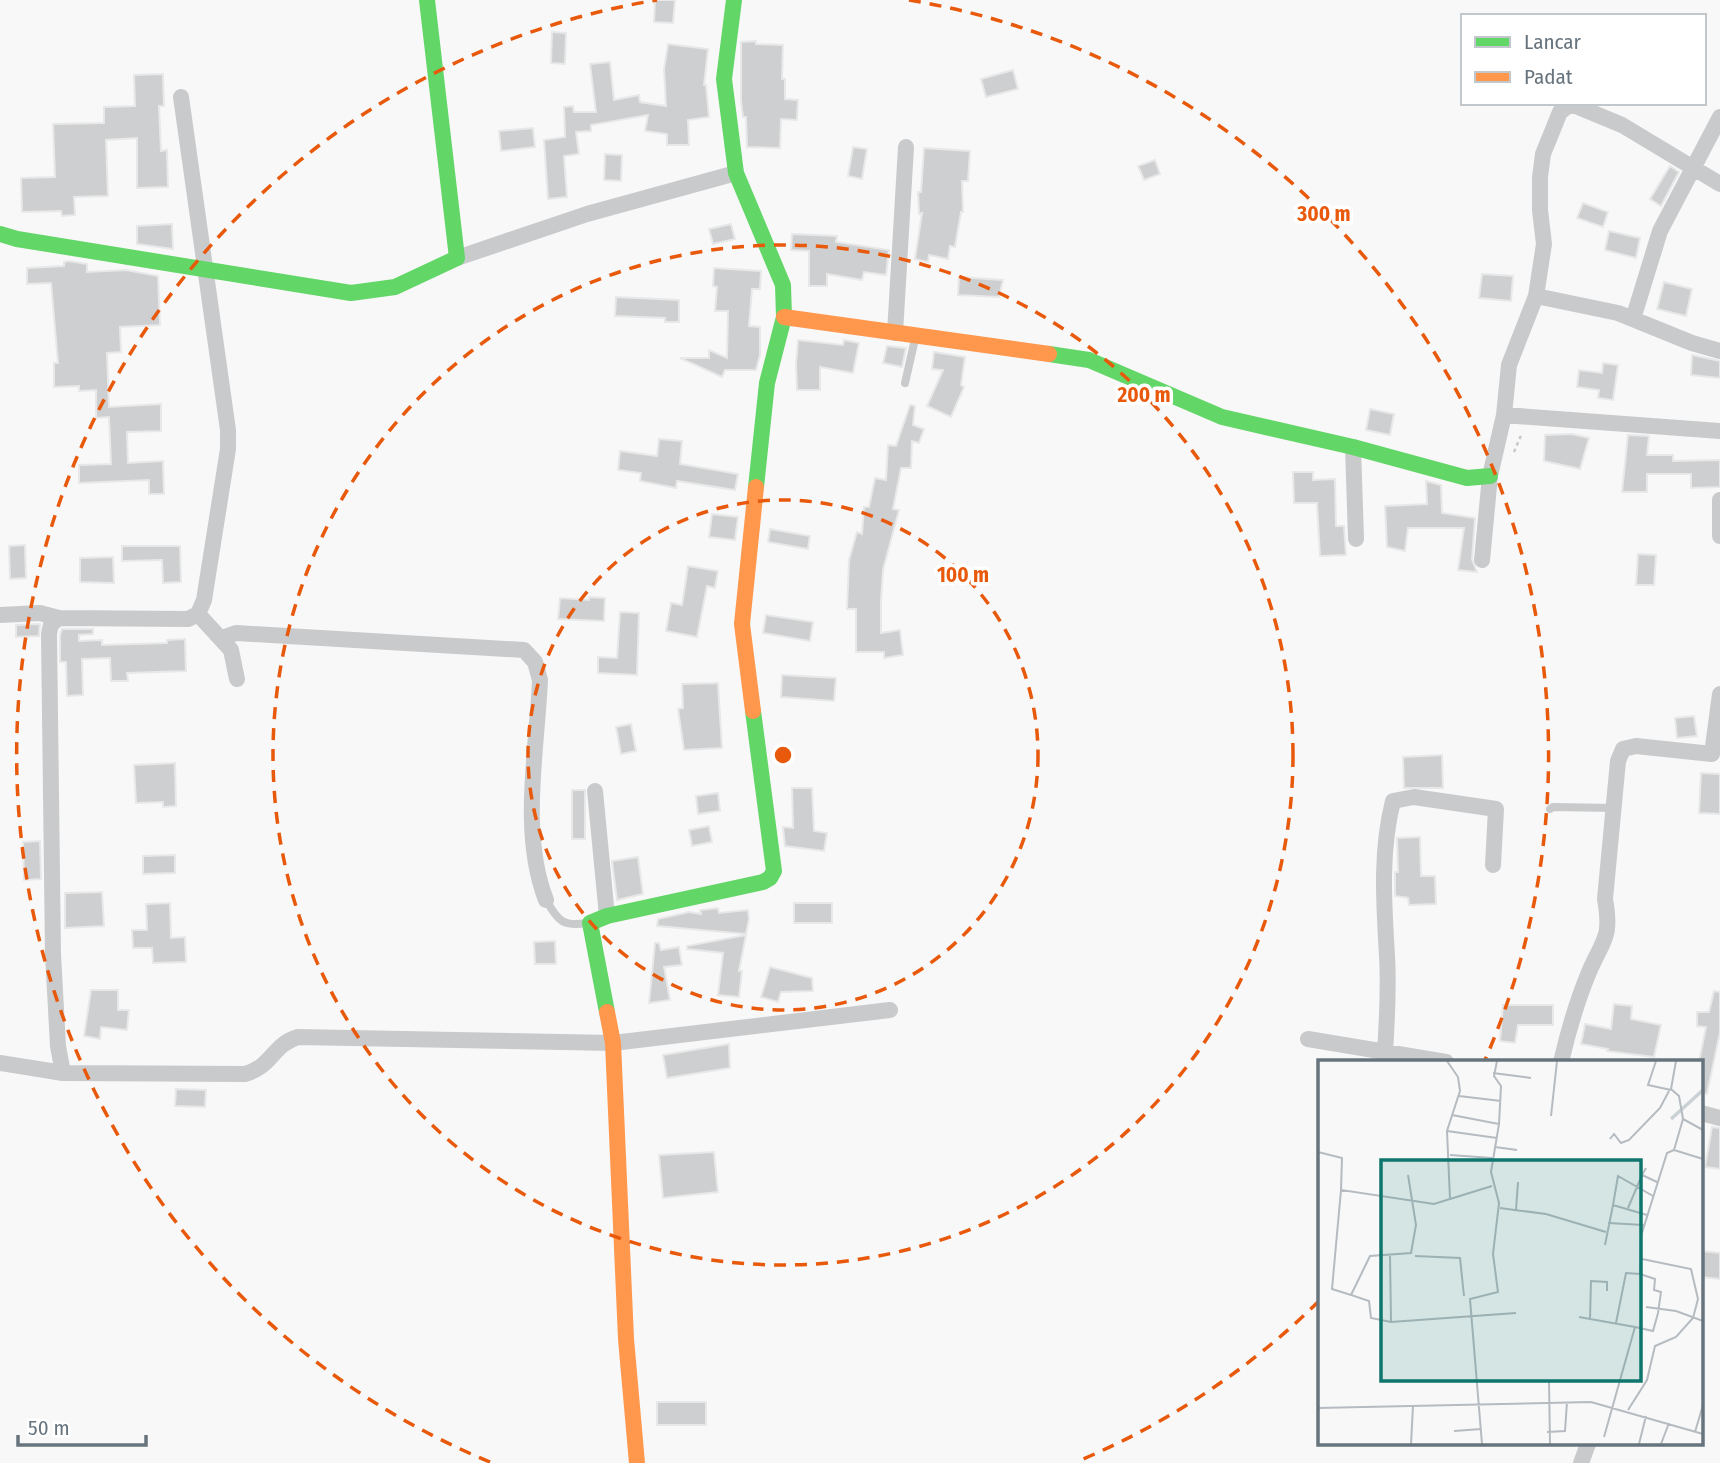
<svg xmlns="http://www.w3.org/2000/svg" width="1720" height="1463" viewBox="0 0 1720 1463" font-family="'Fira Sans Condensed',sans-serif">
<rect width="100%" height="100%" fill="#f8f8f8"/>
<path fill="#cecfd0" stroke="#e8e8e8" stroke-width="2" d="M655,0H675L673,23L654,22Z
M552,32L566,33L565,64L551,63Z
M756,41V44L783,45L782,79H785V99L798,100L797,120L781,119L780,148L747,147L746,117H743L741,101V42Z
M668,44L708,49L704,85H706L709,117L688,120L689,145H667V134L645,131L648,115L591,125V131L576,132L579,154L564,156L567,197L548,199L544,140L565,137L564,107L573,106L574,112H596L590,64L610,62L614,100L639,95L640,102L666,106L664,69Z
M1013,70L1018,89L986,97L981,79Z
M163,74L164,106H159L161,151L167,150L168,187L137,188V138L106,140L108,196L74,197L75,215L62,216L61,211L22,212L21,178L55,177L53,124L104,123V107L135,106L134,75Z
M533,128L535,147L501,151L499,131Z
M853,147L867,149L862,179L848,176Z
M924,148L970,151L968,181H962L963,212H961L955,247L950,246L948,259L929,255L928,262L915,259L922,213L919,214L918,192H921Z
M605,154L622,155L621,181L604,180Z
M1155,160L1160,174L1144,180L1138,166Z
M1670,166L1679,172L1661,206L1650,199Z
M1583,203L1608,212L1603,227L1577,218Z
M172,224L173,249L137,244V226Z
M731,224L735,239L713,244L709,229Z
M1609,231L1640,238L1636,258L1605,250Z
M792,234L837,236L836,242L889,250L886,275L864,272L862,280L827,274V286H809V251L791,250Z
M69,261L87,264V272L126,270L158,276L160,325L120,327L121,352L107,353L109,407L161,404V431L127,432L128,463L163,461L164,494H149V480L79,483V465L111,464L109,417L96,418V390L79,391V386L54,387V363H58L51,283L27,284V268L64,266V262Z
M714,268L761,271L760,289H752L749,326L760,327V355L756,370H725L722,377L680,358H709V350L727,358L728,311H715L717,287L713,286Z
M1482,274L1513,276L1511,301L1479,298Z
M959,277L1003,280L999,297L958,295Z
M1664,282L1692,289L1686,316L1657,309Z
M616,297L679,300V322H665V318L615,316Z
M798,340L843,345L844,340L859,343L853,373L820,367V390H797L796,364Z
M887,346L906,348L902,367L883,363Z
M934,352L965,357L961,385L964,387L951,417L927,406L943,370L932,369Z
M1692,355L1720,361V378L1691,375Z
M1603,363L1618,365L1613,400L1598,398L1599,390L1577,387L1579,370L1602,373Z
M910,405L915,406L913,425L924,429L919,443L912,441L911,468H901L893,509L899,510L883,570L881,601V633L900,630L903,655L884,658V652H856V609H847L849,560L857,532L862,534L864,507H869L875,478L886,480L888,445L896,446Z
M1370,409L1394,414L1390,435L1366,430Z
M1572,434L1589,438L1580,469L1544,461L1545,435Z
M1628,435L1649,436L1647,455H1673V461L1720,460V487L1691,488V474H1647V492H1622Z
M659,439L682,441L680,464L738,474L735,490L677,481L676,488L640,481L641,473L618,470L620,451L657,456Z
M1293,472H1313V480L1335,479L1336,526H1344L1346,555L1320,556L1317,503H1294Z
M1426,481L1441,485L1442,513L1475,518L1472,559L1477,572L1458,570L1464,528H1408L1405,551L1387,547L1385,506L1427,504Z
M712,514L738,517L735,540L709,537Z
M770,529L810,536L808,549L768,542Z
M25,545L26,578L10,579L9,546Z
M122,546H180L181,582L163,583L162,560L122,561Z
M1638,554L1656,555L1654,585H1636Z
M113,557L114,583L80,582V558Z
M688,566L718,571L715,588L707,586L697,637L666,631L671,603L682,605Z
M589,597L605,598L604,621L558,619L560,598L589,600Z
M620,612L639,613L637,675L598,673V657L617,658Z
M766,615L813,622L810,641L763,633Z
M40,624L39,636L16,637V625Z
M62,629H93V634L79,635V641L102,640V645L167,643V640L185,639L186,671L127,673L128,681H111L110,658L82,659L83,695L67,696L66,662H60V635Z
M782,675L836,678L834,701L781,697Z
M718,683L722,748L684,750L678,709L683,708L682,684Z
M1694,716L1697,736L1677,738L1675,718Z
M631,724L636,751L621,754L616,727Z
M1442,755L1443,788H1404L1403,757Z
M175,763L176,806L163,807V802L136,803L134,765Z
M1701,773L1720,774V814L1699,813Z
M792,788H812L814,831L827,833L824,851L785,846L783,827L793,828Z
M572,790H585V839H572Z
M718,793L720,811L698,814L696,796Z
M709,826L712,842L692,846L689,830Z
M1420,837L1421,876H1435L1436,904L1409,905L1408,898L1395,896V872H1398L1397,838Z
M40,841L41,879L24,880L23,842Z
M175,855V873L143,874V856Z
M638,857L643,894L617,900L612,861Z
M102,892L104,926L65,928V893Z
M170,903L171,938L185,937L186,962L153,963L152,948H133L132,930H147L146,904Z
M794,903H832V923H794Z
M718,908L719,913L748,910L749,919L746,934L657,926L658,919L689,912L701,914L700,910Z
M746,935L739,971H742L739,997L718,995L723,953L687,949V946Z
M555,941L556,964H535L534,942Z
M655,943H659L661,950L679,947L682,965L664,967L670,1000L649,1003Z
M770,967L812,978L813,991L781,992L778,1002L761,997Z
M91,990H118V1010H129L127,1030L101,1027L100,1039L84,1036Z
M1714,991L1720,992V1032L1707,1094H1701V1062H1699L1706,1027L1697,1026V1012H1709Z
M1614,1004L1632,1006L1631,1019L1661,1025L1654,1057L1607,1051L1608,1049L1581,1044L1585,1024L1611,1029Z
M1503,1005H1553V1025H1518L1515,1043L1500,1041Z
M729,1044L730,1068L667,1078L663,1055Z
M176,1089L206,1090L205,1107L175,1106Z
M1712,1127L1720,1128V1169L1705,1167Z
M714,1152L718,1192L663,1198L659,1155Z
M1701,1251L1720,1253V1279L1701,1277Z
M657,1402H706V1425H657Z"/>
<g fill="none" stroke-linecap="round" stroke-linejoin="round">
<path stroke="#c8c8c9" stroke-width="2.5" stroke-dasharray="3.5 3.5" stroke-linecap="butt" d="M1514,452L1522,433"/>
<path stroke="#c9cacc" stroke-width="8" d="M905,383L915,339
M1550,809L1553,807L1614,808
M546,900C558,921 563,927 587,923"/>
<path stroke="#c9cacc" stroke-width="16" d="M457,258L587,214L736,173
M1536,296L1544,244L1540,210V177L1543,154L1560,112L1568,106H1576L1622,125L1720,184
M1633,319L1660,231L1720,117
M895,333L906,147
M1504,415L1720,431
M1353,447L1356,539
M1720,500V536
M1482,560L1490,476L1504,415L1509,365L1536,296L1618,313L1692,343L1720,351
M198,614L231,650L237,679
M0,615L40,613L59,618L188,619L198,614L204,600L228,449V430L181,97
M59,618L51,624L49,634L53,954L58,1046L63,1073
M222,638L236,633L524,650L535,662L540,680C537,750 520,833 546,900
M595,791L607,916
M1308,1039L1446,1062
M1385,1053C1387,1021 1389,989 1387,956C1384,904 1380,852 1393,801L1414,797L1496,809L1493,865
M1561,1062C1568,1032 1577,1001 1589,972C1603,939 1612,939 1605,899L1618,761L1623,749L1636,746L1712,754L1720,694
M0,1063L63,1073L245,1074C273,1066 272,1045 298,1037L613,1043L890,1010
M1701,1113L1720,1118
M1581,1463L1588,1444"/>
<path stroke="#63d668" stroke-width="16" d="M734,0L724,79L736,173L783,285L784,317L767,383L756,487
M0,234L17,239L351,293L395,287L457,258L427,0
M1049,354L1089,360L1222,417L1353,447L1467,478L1490,476
M607,1012L590,923L607,916L763,882L770,878L774,871L753,711"/>
<path stroke="#ff974d" stroke-width="16" d="M784,317L1049,354
M753,711L742,624L756,487
M607,1012L613,1043L626,1339L637,1463"/>
</g>
<g fill="none" stroke="#e8590c" stroke-width="3.5" stroke-dasharray="12 9">
<circle cx="783" cy="755" r="255"/>
<circle cx="783" cy="755" r="510"/>
<path d="M1319 1301A765 765 0 0 1 1076 1462M490 1462A765 765 0 0 1 657 0M909 0A765 765 0 0 1 1485 1060"/>
</g>
<g transform="translate(1318 1060)">
<rect width="385" height="385" fill="#f8f8f8"/>
<path fill="none" stroke="#cbd2d5" stroke-width="3.5" d="M353,59L385,30"/>
<path fill="none" stroke="#b5bbc0" stroke-width="2" d="M179,1L176,16L183,26L181,64M338,1L330,25L353,30M358,1L353,29L361,36L365,59L385,70M175,13L213,18M141,36L183,41M134,55L181,64L173,112L181,143L175,194L180,232L152,239L164,384M233,56L239,1M129,71L179,78M292,79L296,74L303,83L311,80L342,48L351,31M177,87L199,90M356,90L385,99M0,92L24,98L23,130L116,144L132,139L129,71L142,31L140,17L129,1M132,95L174,98M328,108L324,115L339,122M90,115L98,165L93,193L52,196L33,235L51,241L53,258L73,262L198,253M23,130L14,229L33,235M132,139L174,126M295,145L300,116L335,136M182,148L228,154L288,172M310,148L324,115M198,150L200,122M290,163L326,165M287,185L295,145L329,155M72,194L73,262M97,196L142,198L146,236M328,247L358,251L385,261M261,257L317,267M272,259L273,221L289,222V231M298,263L308,213L322,214L323,176L349,93L356,90L365,59M231,321L232,384M0,348L273,342L385,374M310,350L329,320L337,286L358,277L375,258L380,239L373,209L324,199M136,371L163,369M229,372L247,371L249,342M377,372L385,345M286,377L317,267L335,271L340,253L343,232L336,230L337,219L322,214M93,384L95,346M321,384L328,356M343,384L351,363"/>
<path fill="#0f766e" fill-opacity="0.15" stroke="#0f766e" stroke-width="3.5" d="M63,100H323V321H63Z"/>
<rect width="385" height="385" fill="none" stroke="#67747e" stroke-width="3.5"/>
</g>
<circle cx="783" cy="755" r="10" fill="#e8590c" stroke="#fff" stroke-width="3.5"/>
<g font-size="21" text-anchor="middle" font-weight="bold" fill="#e8590c" stroke="#fff" stroke-width="7" stroke-linejoin="round" paint-order="stroke">
<text x="1324" y="221">300 m</text>
<text x="1144" y="402">200 m</text>
<text x="963" y="582">100 m</text>
</g>
<rect x="1461" y="14" width="245" height="91" fill="#ffffff" stroke="#c2c7cb" stroke-width="2"/>
<rect x="1475" y="37" width="35" height="10" fill="#63d668" stroke="#c2c7cb" stroke-width="2"/>
<text x="1524" y="49" font-size="21" fill="#67747e">Lancar</text>
<rect x="1475" y="72" width="35" height="10" fill="#ff974d" stroke="#c2c7cb" stroke-width="2"/>
<text x="1524" y="84" font-size="21" fill="#67747e">Padat</text>
<path d="M18 1435v10h128v-10" fill="none" stroke="#67747e" stroke-width="3.5"/>
<text x="28" y="1435" font-size="21" fill="#67747e" stroke="#ffffff" stroke-width="5" paint-order="stroke">50 m</text>
</svg>
